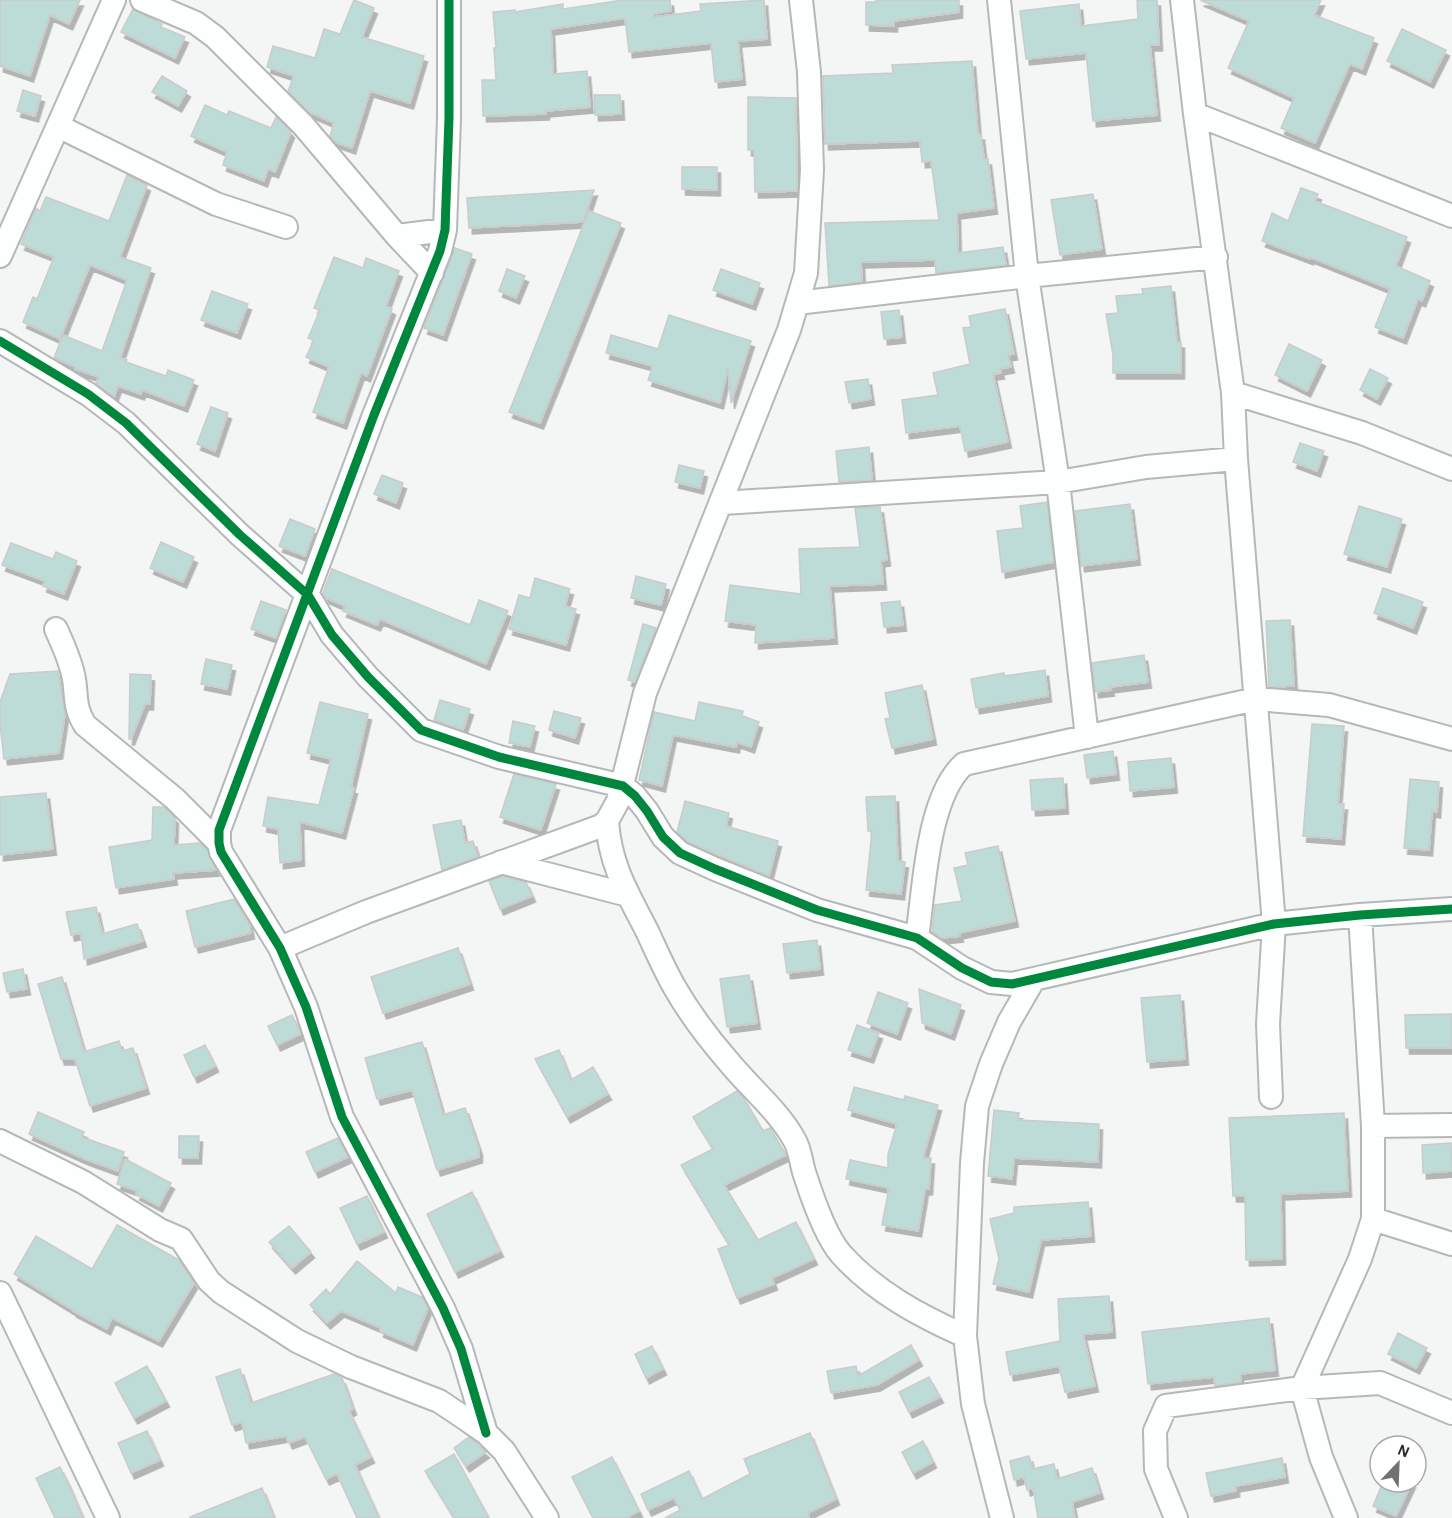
<svg xmlns="http://www.w3.org/2000/svg" width="1452" height="1518" viewBox="0 0 1452 1518" font-family="'Alegreya Sans',sans-serif">
<defs>
<filter id="shadow"><feDropShadow dx="3.5" dy="6" stdDeviation="0" flood-color="#0004"/></filter>
</defs>
<rect width="100%" height="100%" fill="#f4f6f5"/>
<path fill="#bddbd7" stroke="#cacccb" stroke-width="1.5" filter="url(#shadow)" d="M0,0H80L69,24L50,15L30,76L0,66Z
M354,0L374,8L362,37L424,56L410,103L370,91L352,148L335,142L330,136L334,123L309,112L288,91L294,76L267,67L273,46L315,58L324,29L340,34Z
M623,0H670L671,11L654,14V17L701,11L700,4L764,0L767,39L738,41L742,79L715,82L711,43L629,52L625,18L551,29L553,74L587,71L590,107L546,111V114L483,116L482,80H496L494,48H496L493,12L515,10V12L563,4V9Z
M876,0H959V12L894,21V26L866,25V2H876Z
M1137,0H1157L1159,45H1150L1157,115L1093,121L1086,53L1026,59L1020,11L1079,4L1081,26L1138,19Z
M1200,0H1321L1314,15L1374,38L1362,69L1350,64L1315,143L1281,128L1294,98L1228,68L1249,21Z
M133,9L162,24L161,27L185,37L175,58L121,32Z
M1402,29L1446,50L1430,82L1387,61Z
M972,61L978,134H981L984,159H988L994,208L957,213L958,253L1003,247L1006,265L936,273L935,260L861,262L862,282L829,286L825,223L939,220L931,161L922,162L920,141L825,144L823,76L893,73L892,65Z
M162,76L187,91L178,106L152,92Z
M23,90L41,96L35,116L17,111Z
M594,95H620L621,114L595,115Z
M748,97L796,98L797,191L755,192L754,150H748Z
M205,105L227,115L229,111L271,128L276,117L291,132L275,172L268,169L264,181L223,165L227,152L191,136Z
M682,167H717V190L682,189Z
M127,175L147,185L120,257L151,268L120,358L127,360L126,362L166,376L168,370L194,380L184,406L142,390L141,394L118,386L114,397L96,383L99,377L75,369L76,367L54,358L63,335L102,351L127,280L90,265L60,339L23,322L33,297L37,299L54,257L21,244L36,208L40,211L46,197L109,221Z
M1301,188L1318,194L1315,201L1407,237L1396,266L1430,281L1422,301L1418,299L1403,338L1375,327L1390,289L1310,257V259L1262,241L1272,213L1288,221Z
M594,190L583,222L469,228L467,198Z
M1093,194L1102,249L1060,255L1051,200Z
M589,211L621,223L540,423L509,412Z
M455,248L472,254L443,335L424,328Z
M334,257L363,268L366,258L399,271L386,306L392,309L367,376L361,373L343,423L313,412L329,367L306,357L314,340L308,338L320,310L314,308Z
M507,269L525,276L516,298L499,291Z
M721,269L760,283L752,304L713,290Z
M1171,286L1177,342H1181V373H1113V355L1106,314L1118,313L1116,296L1143,294L1142,289Z
M212,291L248,304L237,333L201,320Z
M1005,309L1014,354L1008,355L1011,367L1000,369L1001,373L993,374L1008,442L965,451L960,426L906,433L902,400L938,395L933,373L970,364L963,328L971,327L969,316Z
M899,310L902,337L884,339L881,312Z
M669,315L751,341L731,403L728,368L720,403L648,380L653,366L606,353L611,335L658,349Z
M1289,344L1322,360L1307,391L1275,375Z
M1370,369L1388,378L1377,399L1360,390Z
M868,379L871,399L849,403L845,382Z
M211,407L228,413L215,451L197,444Z
M1300,443L1324,451L1317,471L1293,462Z
M869,447L872,480L839,482L836,451Z
M679,465L704,471L700,488L675,482Z
M382,475L403,483L396,503L374,494Z
M1047,502L1054,562L1002,572L997,531L1023,528L1020,506Z
M1130,504L1137,559L1081,566L1075,511Z
M1359,506L1402,519L1387,567L1344,554Z
M880,507L887,560L881,561L883,584L830,586L834,638L755,643L756,625L725,621L730,585L801,594L799,549L860,547L855,508Z
M290,519L315,529L305,556L279,546Z
M161,542L194,557L183,582L150,568Z
M11,543L53,559L56,552L77,561L64,594L43,586L45,581L2,565Z
M332,569L470,625L479,600L508,611L486,664L380,619L377,625L343,611L345,606L326,598L323,593Z
M636,576L666,584L661,605L631,598Z
M535,578L570,589L565,606L576,609L566,645L509,629L519,595L530,598Z
M1383,588L1423,602L1413,628L1374,613Z
M261,601L286,610L276,638L251,629Z
M900,601L903,625L884,627L881,603Z
M1290,620L1294,686L1269,687L1266,621Z
M643,624L656,628L635,682L628,680Z
M1144,655L1148,682L1110,687L1111,690L1095,692L1092,663Z
M206,659L232,665L227,689L201,684Z
M1045,670L1048,696L976,708L971,679L1004,673V676Z
M58,671L65,714L59,753L4,759L0,725V702L10,674Z
M130,674L151,675L150,704H145L131,739H129Z
M922,685L933,739L892,748L885,719L890,718L885,693Z
M440,700L470,709L463,730L434,720Z
M320,702L368,714L351,787L354,788L342,833L300,822L301,860L280,863L278,829L263,826L268,797L319,805L331,759L307,753Z
M699,702L743,711L742,716L759,722L751,747L737,742L736,747L673,735L662,786L639,780L654,712L695,721Z
M554,711L581,718L575,738L549,730Z
M513,721L535,726L530,747L509,743Z
M1312,724L1344,726L1338,804H1344L1341,839L1303,836Z
M1113,751L1116,774L1087,778L1084,755Z
M1171,758L1174,787L1130,791L1128,762Z
M514,774L556,784L541,830L500,817Z
M1063,778L1065,808L1032,810L1030,780Z
M1410,779L1439,782L1437,812L1432,811L1429,850L1404,848Z
M46,793L53,849L0,855V797Z
M895,796L898,861L905,862L901,894L866,890L872,831H868L866,797Z
M685,801L729,813L726,826L778,841L769,876L688,842L677,832Z
M153,807H164L175,818L174,845L200,843L207,850L216,870L173,873L174,879L116,888L109,847L152,840Z
M461,820L465,843L473,841L478,857L442,870L433,825Z
M998,846L1015,921L959,933L960,936L942,938L932,932L935,905L962,901L954,868L968,865L965,853Z
M503,876L526,882L532,896L500,909L489,881Z
M234,899L249,923L251,933L195,947L186,911Z
M96,907L102,934L137,924L143,941L84,959L81,933L71,935L66,912Z
M817,940L820,969L787,973L783,944Z
M458,948L470,984L383,1013L371,977Z
M23,969L27,989L7,992L3,973Z
M749,975L757,1023L727,1027L720,979Z
M62,977L84,1052L119,1041L122,1051L133,1048L146,1088L90,1106L75,1059H61L38,984Z
M919,989L961,1005L951,1034L922,1023Z
M878,992L908,1003L897,1034L867,1023Z
M1180,995L1185,1059L1147,1062L1141,998Z
M1452,1014V1048H1406L1405,1015Z
M292,1015L301,1034L277,1045L268,1026Z
M857,1025L879,1033L870,1057L848,1050Z
M422,1042L443,1115L465,1108L479,1149V1157L437,1170L412,1090L377,1099L365,1058Z
M205,1045L215,1066L194,1077L184,1055Z
M559,1050L571,1080L593,1067L608,1094L567,1117L535,1059Z
M854,1087L904,1100L905,1096L938,1105L923,1158H931L929,1189H925L918,1231L882,1225L889,1188L846,1179L850,1160L888,1168V1154L897,1124L848,1110Z
M737,1091L743,1097L763,1131L770,1128L786,1155L724,1185L758,1240L796,1222L814,1259L772,1278L774,1284L737,1298L718,1249L729,1245L681,1165L713,1149L693,1117Z
M994,1110L1019,1113L1018,1120L1099,1124L1098,1162L1014,1158L1012,1179L988,1176Z
M38,1112L84,1132L82,1137L124,1152L118,1171L85,1159L29,1134Z
M1344,1113L1348,1191L1281,1194L1282,1259L1246,1260L1245,1196H1233L1229,1118Z
M179,1136H199L198,1158H179Z
M338,1138L348,1157L315,1172L306,1152Z
M1451,1143L1452,1171L1423,1173L1422,1145Z
M125,1159L171,1183L159,1206L136,1194L138,1191L117,1184Z
M472,1192L500,1251L455,1272L427,1214Z
M367,1196L384,1232L357,1244L340,1208Z
M1088,1202L1091,1236L1041,1240L1029,1292L993,1284L999,1259L990,1219L1014,1213V1207Z
M117,1225L179,1260L194,1283L159,1341L112,1318L107,1329L73,1311V1310L14,1274L36,1236L92,1269Z
M289,1226L311,1252L292,1268L269,1242Z
M357,1261L396,1293L398,1287L422,1297L428,1308L413,1345L380,1331L381,1328L341,1311L327,1323L310,1305L326,1289L330,1294Z
M1109,1296L1112,1332L1083,1334L1095,1386L1065,1392L1059,1366L1010,1375L1006,1352L1060,1341L1058,1299Z
M1269,1318L1275,1370L1240,1374L1241,1382L1215,1386L1214,1377L1148,1384L1142,1332Z
M1398,1333L1427,1348L1416,1368L1388,1354Z
M911,1345L919,1360L877,1385L831,1393L827,1371L856,1366L858,1376Z
M652,1346L663,1369L646,1378L635,1354Z
M147,1366L166,1401L134,1418L115,1383Z
M240,1369L251,1403L334,1374L342,1378L353,1409L349,1411L371,1457L355,1465L379,1518H357L337,1474L326,1479L305,1437L289,1443L286,1436L246,1443L242,1422L232,1425L216,1377Z
M929,1377L940,1397L909,1412L899,1392Z
M147,1431L160,1460L131,1473L118,1443Z
M810,1433L836,1499L808,1513L809,1518H665L680,1510L674,1498L648,1510L641,1494L689,1471L702,1499L750,1474L744,1459Z
M469,1437L486,1452L466,1466L454,1448Z
M923,1441L933,1462L913,1473L902,1452Z
M454,1454L489,1518H454L425,1471Z
M1029,1456L1033,1469L1054,1464L1057,1479L1092,1468L1100,1493L1072,1502L1075,1518H1038L1033,1488L1027,1490L1024,1477L1014,1480L1010,1461Z
M612,1457L639,1511L626,1518H593L572,1477Z
M1282,1458L1285,1477L1236,1486V1491L1211,1496L1206,1473Z
M60,1467L68,1483L83,1518H55L36,1478Z
M1383,1482H1412L1396,1516L1373,1506Z
M262,1488L274,1518H190V1517Z"/>
<g fill="none" stroke-linecap="round" stroke-linejoin="round">
<defs>
<path id="minor" d="M142,0L196,23L215,37L303,125L397,236L432,273
M449,0V118L445,230L440,251L374,415L219,830V843L221,852L280,948L306,1007L342,1117L443,1308L461,1349L486,1433
M999,0L1027,276L1058,482L1087,737
M1182,0L1195,114L1233,393L1236,459L1274,924L1268,1024L1271,1097
M1195,114L1452,216
M58,126L216,204L286,227
M397,236L445,230
M0,256L114,0
M797,303L1027,276L1216,257
M0,341L88,394L126,423L240,535L308,595L332,635L368,677L421,730L499,757L623,786L635,796L647,811L663,837L680,853L715,869L817,910L917,938L962,968L991,982L1012,984L1274,924L1360,915L1452,909
M1233,393L1362,433L1452,469
M722,503L1058,482L1146,467L1236,459
M56,629C63,645 71,661 74,679C77,698 74,707 85,725L175,799L219,843
M607,821C610,865 627,892 647,931C656,950 664,969 675,988C690,1014 708,1038 728,1061C749,1087 779,1111 795,1141C800,1150 801,1162 804,1172C811,1194 826,1237 841,1254C875,1292 920,1316 965,1336
M501,862L628,895
M917,938C924,890 927,797 964,764L1256,699L1329,705L1452,739
M280,948L366,912L601,826L607,821L618,801L645,693L789,330L806,273L812,170L809,72L801,0
M1373,1126L1452,1125
M0,1141L83,1182L160,1230L181,1239L209,1281L221,1292L297,1341L351,1367L439,1401L463,1417L486,1433L504,1451L547,1518
M1373,1219L1452,1244
M0,1293L108,1518
M1002,1518L973,1404L965,1336L972,1163L977,1106L991,1064L1009,1022L1034,979
M1176,1518L1156,1469L1155,1431L1166,1406L1302,1388L1380,1383L1452,1413
M1346,1518L1321,1457L1302,1388L1360,1259L1373,1219V1126L1360,915"/>
</defs>
<use href="#minor" stroke="#b6b8b7" stroke-width="26"/>
<use href="#minor" stroke="#fdfefe" stroke-width="22"/>
<defs>
<path id="cycleway" d="M449,0V118L445,230L440,251L374,415L219,830V843L221,852L280,948L306,1007L342,1117L443,1308L461,1349L486,1433
M0,341L88,394L126,423L240,535L308,595L332,635L368,677L421,730L499,757L623,786L635,796L647,811L663,837L680,853L715,869L817,910L917,938L962,968L991,982L1012,984L1274,924L1360,915L1452,909"/>
</defs>
<use href="#cycleway" stroke="#fff" stroke-width="13"/>
<use href="#cycleway" stroke="#00873e" stroke-width="9"/>
</g>
<g transform="translate(1398 1464) rotate(23)"><circle r="28" fill="#ffffff" stroke="#a9aaa9" stroke-width="1.5"/>
<path d="M0-4.5L10 22L0 15L-10 22Z" fill="#707270"/>
<text y="-9" font-size="16" font-weight="bold" text-anchor="middle" fill="#292b29">N</text>
</g>
</svg>
